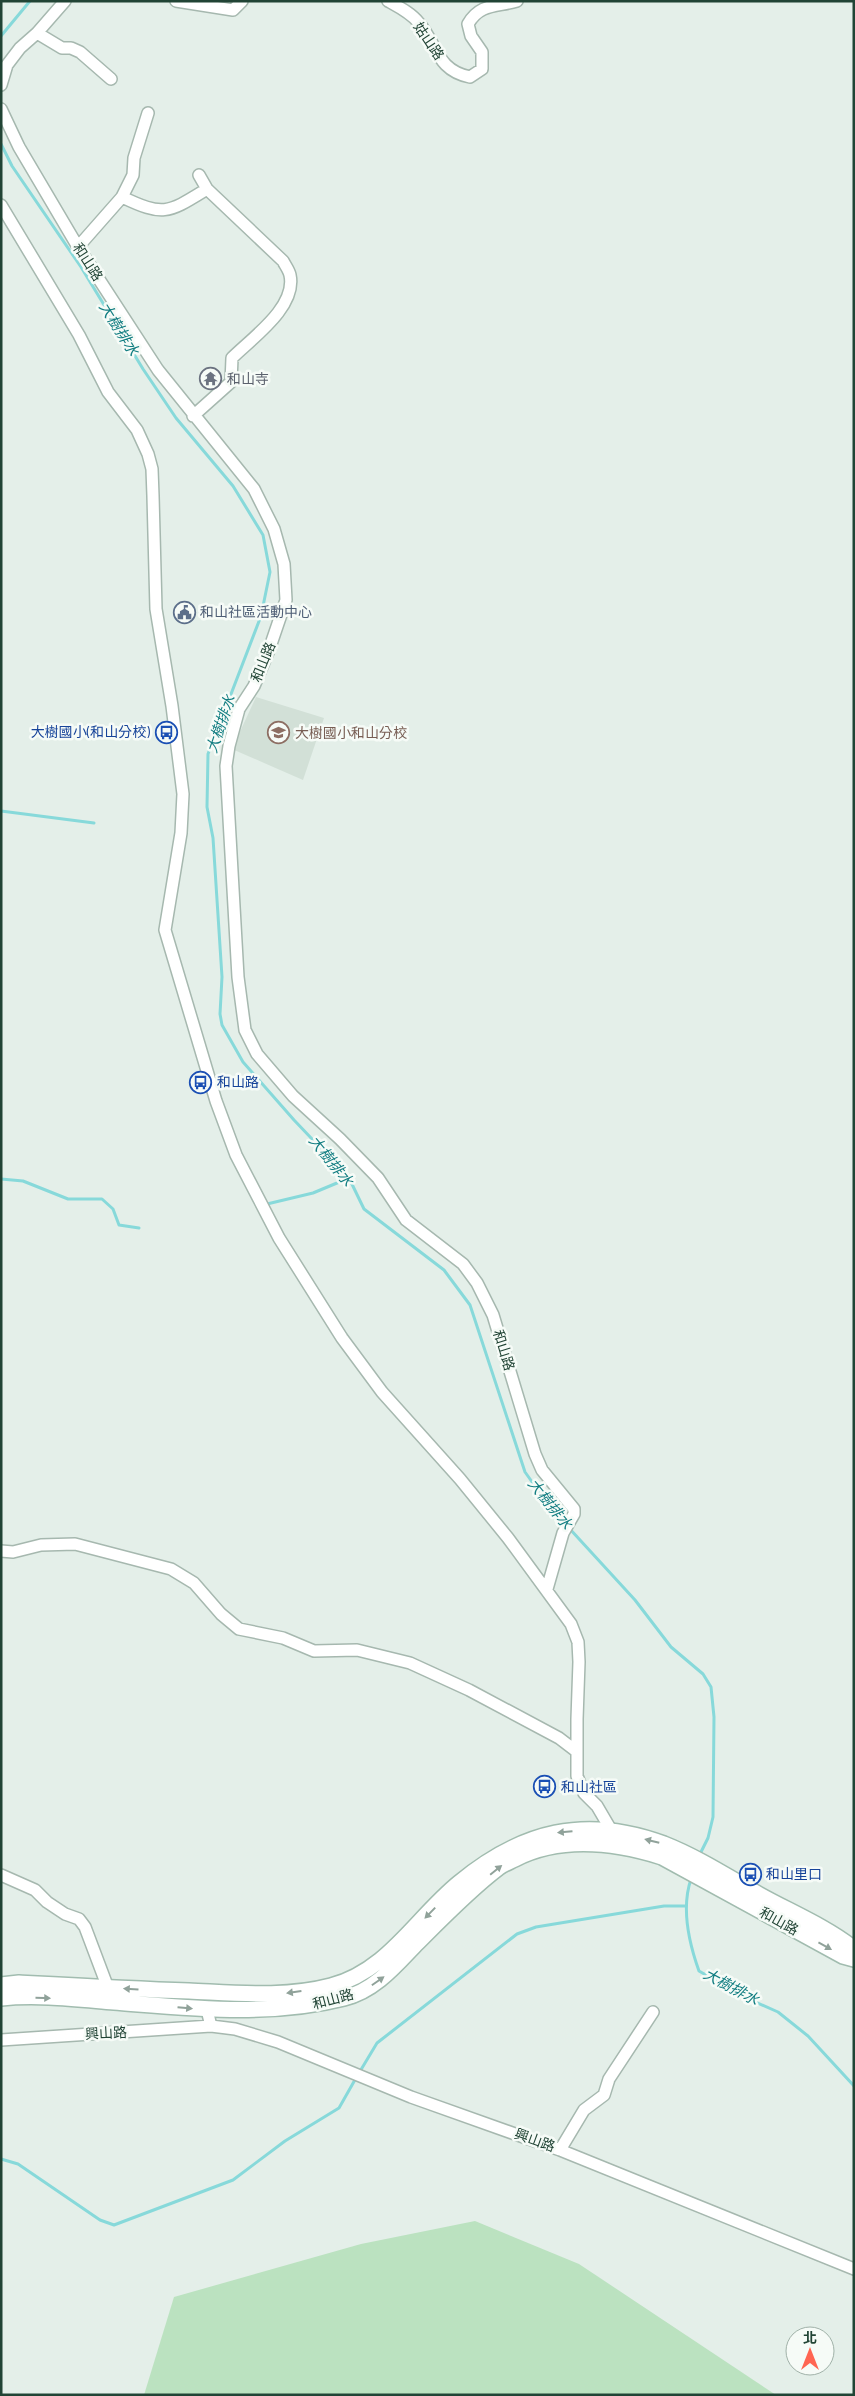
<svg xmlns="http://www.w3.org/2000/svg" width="855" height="2396" viewBox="0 0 855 2396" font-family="Barlow,'Noto Sans TC',sans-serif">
<rect width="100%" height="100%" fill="#e4efe9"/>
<path fill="#d2e0d7" d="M256,697L324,718L303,780L232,749Z"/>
<path fill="#bbe2c0" d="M475,2221L579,2264L776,2395H144L174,2297L361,2244Z"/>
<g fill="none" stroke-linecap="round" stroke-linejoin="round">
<path stroke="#87d9da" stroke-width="3" d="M1,36L30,1
M1,144L12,166L81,267L143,369L176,418L233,486L263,535L270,572L261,616L208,754L207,807L213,838L222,977L220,1014L222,1025L243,1062L294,1120L349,1178L364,1209L444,1270L470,1305L525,1472L552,1510L565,1523
M1,811L94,823
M1,1179L23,1181L68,1199H102L113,1209L119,1225L139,1228
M267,1204L313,1193L349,1178
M569,1528L635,1600L671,1647L703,1674L711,1687L714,1717L713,1817L708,1838L699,1856
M691,1879C681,1908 689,1943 699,1971L744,1997L778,2012L808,2036L854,2086
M359,2073L377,2043L517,1934L536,1927L664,1906H686
M1,2159L18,2164L100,2220L114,2225L233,2180L285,2141L339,2108L356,2078"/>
<defs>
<path id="street" d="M176,1L233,10L242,1
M388,1C399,7 411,13 419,23C438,45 436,70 470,77L482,69V52L471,36L468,24C480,3 497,7 517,1
M37,33L62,48H71L80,52L111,79
M1,85L7,65L20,48L37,33L65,1
M1,109L19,147L78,247L158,370L254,489L274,529L284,564L286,600L269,650L254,686L239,709L229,746L226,766L238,977L245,1030L257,1054L293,1096L340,1139L378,1178L406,1220L463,1264L477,1283L493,1315L535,1454L542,1470L574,1509V1514L563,1533L547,1589
M122,197C164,217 168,213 207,189
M1,205L79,335L108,392L137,430L148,454L152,469L153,496L156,609L172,706L183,794L181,833L165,930L216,1101L236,1155L279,1238L342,1338L382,1392L460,1479L508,1538L571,1624L578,1642L579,1662L577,1719V1776L584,1793L597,1806L614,1835
M78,247L122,197L133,175L134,158L148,113
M193,416L231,382L232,358C252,338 297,307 290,275C289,270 285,265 283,261L207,189L199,175
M1,1551L13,1552L41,1545L75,1544L171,1569L194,1583L221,1614L239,1629L283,1638L314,1651L357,1650L410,1663L469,1690L559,1738L576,1751
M1,1875L35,1890L47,1902L65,1914L79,1919L85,1927L108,1988
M207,2010L211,2026L235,2029L278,2042L411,2097L560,2150L854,2269
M1,2040L211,2026
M560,2150L584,2110L604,2095L609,2079L653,2012"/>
<path id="secondary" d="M1,1985L19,1983C76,1986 132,1989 189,1991C236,1993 286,1998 331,1986C388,1971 416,1918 459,1883C522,1831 585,1815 664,1844C697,1857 728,1877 758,1894C788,1911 827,1927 854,1949
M1,1998C38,1994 78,1999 114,2002C190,2008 269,2017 344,1998C374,1991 395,1966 415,1945C440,1920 470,1889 498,1868C503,1864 509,1862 515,1859C560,1836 614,1842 662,1857L843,1956L854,1959"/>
</defs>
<use href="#street" stroke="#a6b8af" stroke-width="14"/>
<use href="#secondary" stroke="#a1bcaf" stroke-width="18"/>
<use href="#street" stroke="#fff" stroke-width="11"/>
<use href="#secondary" stroke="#fff" stroke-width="15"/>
</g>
<defs><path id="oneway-solid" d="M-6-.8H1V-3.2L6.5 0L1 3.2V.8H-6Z" transform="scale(1.25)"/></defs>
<g fill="#90a29a">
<use href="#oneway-solid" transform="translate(565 1832) rotate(175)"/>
<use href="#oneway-solid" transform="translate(652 1841) rotate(-166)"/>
<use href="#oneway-solid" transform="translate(496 1870) rotate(-39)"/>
<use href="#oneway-solid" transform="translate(430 1913) rotate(134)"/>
<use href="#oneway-solid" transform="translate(825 1946) rotate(29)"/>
<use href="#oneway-solid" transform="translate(378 1981) rotate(-35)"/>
<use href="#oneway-solid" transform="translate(131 1989) rotate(-177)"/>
<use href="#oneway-solid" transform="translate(294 1992) rotate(172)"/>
<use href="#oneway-solid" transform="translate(43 1998) rotate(1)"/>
<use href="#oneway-solid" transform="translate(185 2008) rotate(5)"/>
</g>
<defs>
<symbol id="temple-ring" viewBox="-11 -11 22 22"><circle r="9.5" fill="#f6fbf7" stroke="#6b7280" stroke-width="1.5"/><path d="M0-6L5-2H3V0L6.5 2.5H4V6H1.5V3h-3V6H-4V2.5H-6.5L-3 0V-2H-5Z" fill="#6b7280"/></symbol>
<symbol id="civic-ring" viewBox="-11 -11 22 22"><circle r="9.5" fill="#f6fbf7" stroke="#5c6f8a" stroke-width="1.5"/><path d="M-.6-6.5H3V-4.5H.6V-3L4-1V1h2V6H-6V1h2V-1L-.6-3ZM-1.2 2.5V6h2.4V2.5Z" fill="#5c6f8a"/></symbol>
<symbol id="bus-ring" viewBox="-11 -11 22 22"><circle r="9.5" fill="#f6fbf7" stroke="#1a4fb4" stroke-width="1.5"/><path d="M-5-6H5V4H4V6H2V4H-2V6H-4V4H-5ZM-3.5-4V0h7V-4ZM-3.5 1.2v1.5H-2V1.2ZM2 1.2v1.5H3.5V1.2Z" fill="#1a4fb4"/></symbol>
<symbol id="school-ring" viewBox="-11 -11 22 22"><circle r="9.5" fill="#f6fbf7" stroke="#8d6e63" stroke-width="1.5"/><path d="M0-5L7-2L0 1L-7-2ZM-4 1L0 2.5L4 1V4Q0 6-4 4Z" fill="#8d6e63"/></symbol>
</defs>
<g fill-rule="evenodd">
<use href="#temple-ring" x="198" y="366" width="25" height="25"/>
<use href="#civic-ring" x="172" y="600" width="25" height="25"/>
<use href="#bus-ring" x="154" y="720" width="25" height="25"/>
<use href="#school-ring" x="266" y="720" width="25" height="25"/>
<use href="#bus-ring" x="188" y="1070" width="25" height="25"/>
<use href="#bus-ring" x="532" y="1774" width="25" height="25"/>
<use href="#bus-ring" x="738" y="1862" width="25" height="25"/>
</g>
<g text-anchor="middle" stroke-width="5" stroke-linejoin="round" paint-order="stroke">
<g font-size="14" fill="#214435" stroke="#f6fbf7">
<text transform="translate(429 41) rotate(56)" y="5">姑山路</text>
<text transform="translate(88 262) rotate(57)" y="5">和山路</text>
<text transform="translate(263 662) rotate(-68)" y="5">和山路</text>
<text transform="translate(504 1350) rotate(73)" y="5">和山路</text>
<text transform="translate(779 1921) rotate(29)" y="5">和山路</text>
<text transform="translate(333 1999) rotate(-15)" y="5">和山路</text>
<text transform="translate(106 2033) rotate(-3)" y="5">興山路</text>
<text transform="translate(535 2140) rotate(20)" y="5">興山路</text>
</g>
<g font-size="14" fill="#5b616d" stroke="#f6fbf7" text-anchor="start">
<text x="227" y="384">和山寺</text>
</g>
<g font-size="14" fill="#4e5e75" stroke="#f6fbf7" text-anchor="start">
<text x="200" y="617">和山社區活動中心</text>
</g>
<g font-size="14" fill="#164399" stroke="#f6fbf7" text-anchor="start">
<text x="150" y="737" text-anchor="end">大樹國小(和山分校)</text>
<text x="217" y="1087">和山路</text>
<text x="561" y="1792">和山社區</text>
<text x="766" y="1879">和山里口</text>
</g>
<g font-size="14" fill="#785e54" stroke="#f6fbf7" text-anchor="start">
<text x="295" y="738">大樹國小和山分校</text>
</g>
<g font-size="15" font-style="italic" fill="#137e82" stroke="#f6fbf7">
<text transform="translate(119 329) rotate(58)" y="5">大樹排水</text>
<text transform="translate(221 724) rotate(-71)" y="5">大樹排水</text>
<text transform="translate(331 1161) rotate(51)" y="5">大樹排水</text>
<text transform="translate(550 1504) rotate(51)" y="5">大樹排水</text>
<text transform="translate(731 1987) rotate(28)" y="5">大樹排水</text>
</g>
</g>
<rect width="855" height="2396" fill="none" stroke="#214435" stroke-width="5"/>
<g transform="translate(810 2351)"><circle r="24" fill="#f6fbf7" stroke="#a1b2a9"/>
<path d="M0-4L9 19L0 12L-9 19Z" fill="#ff6552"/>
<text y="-8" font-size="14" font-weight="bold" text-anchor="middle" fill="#214435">北</text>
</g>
</svg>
